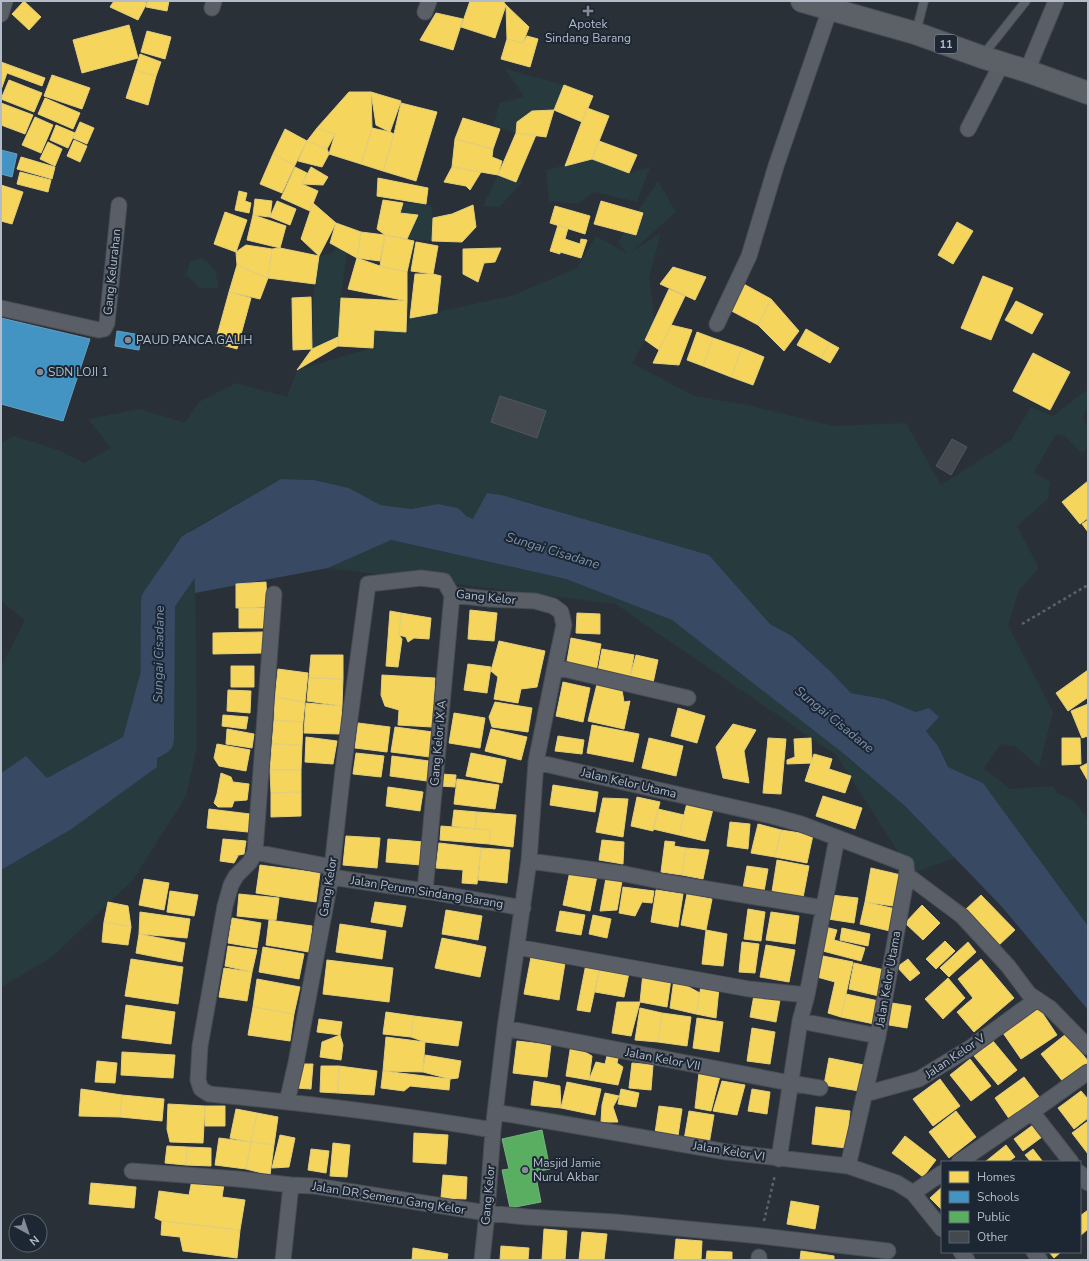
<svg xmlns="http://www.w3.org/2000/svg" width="1089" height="1261" viewBox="0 0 1089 1261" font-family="'Nunito Sans',sans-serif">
<rect width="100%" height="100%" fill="#2a3038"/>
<path fill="#273a3e" d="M505,69L564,85L554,110L532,111L516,133L493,125L500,103L524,97Z
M592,159L629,173L650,167L637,202L594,192L578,204L549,201L546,170Z
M498,175L523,181L500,207L483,206Z
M658,181L676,212L631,252L661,233L649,278L655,323L632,363L694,396L748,405L833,426L906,423L941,485L1011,440L1031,407L1053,416L1088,389V407L1082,417L1088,426V447L1082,453L1065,436L1056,434L1034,472L1050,482L1048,499L1017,526L1039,568L1019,590L1008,625L1053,712L1039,767L1015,746L1001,744L984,768L1010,789L1053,786L1057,793L1074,801L1088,820V926L983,783L948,767L938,746L926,731L916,712L884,699L851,693L830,671L792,636L770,624L709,555L520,500L487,493L474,519L466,516L458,508L438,504L411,509L377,505L349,488L310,479H281L181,536L153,582L144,660L123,737L47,778L26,756L1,773V667L25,620L2,602L1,603V443L14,436L58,450L84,463L111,448L88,419L140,409L185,423L199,402L236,383L287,397L297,370L372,348L374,330L406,332L410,318L514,295L577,268L596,236L627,253L618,242Z
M403,203L431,205L433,218L432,241L407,239L418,215L400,213Z
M337,247L347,250L341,298L338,337L312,349L313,296L319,256L331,254Z
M202,257L215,270L219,288H200L186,275L190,262Z
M390,540L566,579L672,620L844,754L905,806L955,858L907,875L906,864L836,755L615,604L328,568Z
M195,548L197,747L186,796L133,880L51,958L1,987V870L70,830L157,739L158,601Z"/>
<path fill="#384963" d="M281,479L314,480L349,488L380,505L411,509L438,504L458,508L466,516L473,519L487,493L501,495L709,555L770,624L792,636L830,671L851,693L884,699L916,712L929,708L939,717L926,731L938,746L948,767L983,783L1088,926V1010L1003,908L905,806L844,754L672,620L566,579L391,540L328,568L195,593L194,549L158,601L157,767L70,830L1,870V773L26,756L47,778L123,737L144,660L153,582L181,537Z"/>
<path fill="#f6d55c" stroke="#e2ce7d" d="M24,1L41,17L29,30L12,14Z
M114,1H142L147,3L138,20L110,7Z
M148,1H169L167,11L146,7Z
M470,1H503L506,5L495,38L461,27Z
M506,5L529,27L523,43L507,39Z
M436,13L463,19L453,50L420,40Z
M129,25L138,58L82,73L73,40Z
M147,31L171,37L165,59L141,52Z
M527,36L538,39L530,67L501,59L507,39L523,43Z
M140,54L161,62L156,76L135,70Z
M1,62L45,78L42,86L7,73L1,90Z
M135,70L156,76L148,105L126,98Z
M52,75L90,88L82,109L44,96Z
M9,80L42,93L34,112L1,99Z
M564,85L593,96L582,122L554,110Z
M349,92H371L372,128L361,164L329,154L335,134L317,128Z
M371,92L401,101L390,132L376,125Z
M45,98L80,113L73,129L38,114Z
M1,103L33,115L25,134L1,125Z
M401,103L437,112L416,181L383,171L394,134Z
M587,108L609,116L592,159L565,166Z
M554,110L546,137L516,133L517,122L532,111Z
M35,117L53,125L41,153L22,145Z
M463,118L500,129L493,149L455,139Z
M80,122L94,128L87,144L73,138Z
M56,125L75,133L68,148L50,140Z
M317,128L335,134L327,149L307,141Z
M372,128L390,132L394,134L383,171L361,164Z
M285,129L307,141L295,165L273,154Z
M516,133L536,135L516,182L498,175Z
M455,139L493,149L492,157L502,161L498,175L452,167Z
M74,140L87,146L80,162L67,156Z
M307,141L327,149L329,154L322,167L298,161Z
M599,141L637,155L629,173L592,159Z
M48,142L62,149L55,166L40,159Z
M273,154L295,165L282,193L260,184Z
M21,157L55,167L52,179L17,169Z
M295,167L307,173L302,184L318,191L310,211L281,198Z
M311,167L328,177L323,185L302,184Z
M452,167L481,172L470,190L466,186L444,182Z
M20,172L51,180L48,192L17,184Z
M378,178L428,188L426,204L377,196Z
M1,185L23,192L12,224L1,221Z
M239,191L247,193L245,201L251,203L249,213L235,210Z
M255,199L272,201L270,217L253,215Z
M383,200L403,203L400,213L418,215L407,239L385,235L377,229Z
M277,201L296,209L290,225L270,217Z
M601,201L643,213L636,235L594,224Z
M313,203L336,223L319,256L301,239Z
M473,205L476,227L462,242L432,241L433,218L452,214Z
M555,206L590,216L585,234L550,223Z
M225,212L247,220L236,252L214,244Z
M253,215L286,226L280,248L247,240Z
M957,222L973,231L953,264L938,255Z
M336,223L361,232L357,258L330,243Z
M558,225L568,228L565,239L580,244L581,239L587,240L581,258L560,252V254L550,251Z
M361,232L385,235L380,261L357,258Z
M385,235L414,241L407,272L380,266Z
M416,242L438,246L433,274L411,271Z
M246,245L272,249L268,278L237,265L236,252Z
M280,248L319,256L315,284L268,278L272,249Z
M501,248L495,262L484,263L478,282L463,274V249Z
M357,258L380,266L407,272V301L348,289Z
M237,265L268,278L260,299L229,292Z
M673,267L706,277L695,300L660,284Z
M415,274H433L441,276L437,313L410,318Z
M983,276L1013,288L991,340L961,328Z
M740,282L771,299L758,325L726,308Z
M669,289L685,296L659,350L645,340Z
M229,292L251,298L237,349L215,343Z
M311,297L312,349L293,350L292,298Z
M341,298L407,301L406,332L374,330L373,348L338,346Z
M771,299L799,331L784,351L758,325Z
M1016,301L1043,314L1032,334L1005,320Z
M671,325L692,330L679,365L653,363Z
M806,329L830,343L821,358L797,345Z
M697,332L713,338L703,366L687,360Z
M338,337V346L297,370L312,349Z
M713,338L742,348L731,377L703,366Z
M830,343L839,348L830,363L821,358Z
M742,348L764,357L753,385L731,377Z
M1033,353L1070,372L1050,410L1013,391Z
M1088,481V518L1080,524L1062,502Z
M1088,520V532L1082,524Z
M266,582L267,607L236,608V584Z
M239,608H267L268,628H239Z
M470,610L497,613L494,641L468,639Z
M390,611L401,613L399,635L402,639L398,667L386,666Z
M401,613L431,618L429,639L414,638L408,642L406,637L399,635Z
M577,613L600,614V634L576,633Z
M263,632V653L213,654V633Z
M571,638L601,644L596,672L566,667Z
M499,641L545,651L537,687L521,689L518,703L494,699L498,677L491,671Z
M602,649L634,655L630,677L598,671Z
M311,655H343V679L309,678Z
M636,655L658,660L653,683L630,677Z
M468,664L491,667L487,693L464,690Z
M231,666H254V687H231Z
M278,669L308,673L305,702L275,697Z
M1088,670L1087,698L1068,711L1056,693Z
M382,675L435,678L432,727L398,725L399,710L385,706L381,695Z
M309,678L343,679L342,706L307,701Z
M563,682L590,688L583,722L556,716Z
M597,684L622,690L624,702L630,701L624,729L588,721Z
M228,690L251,691L250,713L227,711Z
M275,697L305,702L303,722L274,720Z
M495,702L532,708L528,732L492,727L489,717Z
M306,703L342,706L340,734L304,733Z
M1088,704V736L1082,738L1071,711Z
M678,708L705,716L697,743L671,736Z
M454,713L485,718L480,748L449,743Z
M223,715L248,717L246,729L222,726Z
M274,720L303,722L302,745L272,744Z
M358,723L390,727L387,752L355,748Z
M733,724L756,730L744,751L749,783L723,778L716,747Z
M592,725L639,734L633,762L587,753Z
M395,727L433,732L430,757L391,752Z
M227,729L254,734L252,748L226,744Z
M491,729L527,737L521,760L485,751Z
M558,736L584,740L582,754L555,751Z
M306,737L337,741L333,764L305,762Z
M649,738L683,746L676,776L642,768Z
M768,738L786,739L781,794L763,793Z
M811,738L812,763L787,764V760L795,757L794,739Z
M1062,738H1080L1081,764L1062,765Z
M217,744L250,750L246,771L219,766L214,758Z
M272,744L302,745L301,770H270Z
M356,753L384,756L381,777L353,774Z
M471,753L506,760L502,783L466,776Z
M814,754L832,759L829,769L851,776L845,793L805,781Z
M392,756L429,761L427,781L390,776Z
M1088,763V781L1080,767Z
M270,770H301V792L271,793Z
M221,773L231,777L233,782L249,784L247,800L234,801L232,807H218L214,803L217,794Z
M441,774L456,775L455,787L440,786Z
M457,779L499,785L495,809L454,804Z
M553,785L598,792L595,812L550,805Z
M388,787L423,792L420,811L386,806Z
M301,792V816L271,817V793Z
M823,796L862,808L855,829L816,816Z
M637,797L660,802L653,831L631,826Z
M603,798L628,799L623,837L596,832Z
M687,803L713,809L705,841L679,835Z
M209,809L250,814L248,832L207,828Z
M658,809L684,815L679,835L653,829Z
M454,810L477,812L475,829L452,826Z
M477,812L516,815L513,847L489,844L491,830L475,829Z
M730,822L750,824L748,849L727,846Z
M758,824L781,830L775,857L751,853Z
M441,826L491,830L489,844L440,840Z
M781,830L813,835L807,863L775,857Z
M346,836L380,838L377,868L343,865Z
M223,839L246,841L244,854L234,856H238L234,863L220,861Z
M388,839L424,842L421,865L386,862Z
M602,840L624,842L623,864L599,860Z
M665,841L675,842L674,846L686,848L682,875L661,872Z
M439,843L481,848L477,884L462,883L463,870L436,868Z
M481,848L510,850L507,883L478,880Z
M686,848L709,850L703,879L682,875Z
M777,860L809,866L802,903L771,898Z
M260,865L320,873L316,902L256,893Z
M747,866L768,869L763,897L742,894Z
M871,868L901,875L893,906L865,902Z
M570,871L597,876L590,911L563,905Z
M606,878L622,881L617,910L600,911Z
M144,879L169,883L164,910L139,905Z
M623,887L654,891L652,903L642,902L635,916L619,913Z
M656,890L683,894L678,927L651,922Z
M170,891L198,895L194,916L167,912Z
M239,894L279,898L276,920L237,916Z
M687,894L712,899L706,930L681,925Z
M831,895L858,898L854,923L828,919Z
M981,895L1015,930L998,946L964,911Z
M108,902L128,906L131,927L104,922Z
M375,902L406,906L402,927L371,922Z
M865,902L896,909L890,931L860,924Z
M922,905L940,923L923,940L905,923Z
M748,909L765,912L761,941L744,939Z
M446,910L482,916L478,940L442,934Z
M560,911L585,915L581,935L556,931Z
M140,912L190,919L187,938L139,934Z
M771,912L799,916L795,944L766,940Z
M593,915L611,919L607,938L589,934Z
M232,918L261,923L257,948L228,943Z
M269,920L312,926L309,952L266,945Z
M104,922L131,927L128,945L102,942Z
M340,924L386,931L382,959L336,952Z
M825,927L837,930L834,940L865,948L861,961L819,950Z
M842,928L870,934L868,946L840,940Z
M706,930L727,934L723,966L702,964Z
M139,934L185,943L182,962L136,953Z
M442,938L486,947L480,977L435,968Z
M945,941L955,951L936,969L926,959Z
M742,942L759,944L755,973L739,972Z
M968,942L976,952L949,977L940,968Z
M766,945L795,950L789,982L760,977Z
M228,946L257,950L252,972L225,966Z
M263,947L304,954L299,979L259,972Z
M823,956L853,962L841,1017L828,1013L835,982L817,977Z
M531,957L565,963L559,1000L524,994Z
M131,959L183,967L178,1004L125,996Z
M908,959L920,973L910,981L897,967Z
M981,959L1014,998L974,1032L957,1012L973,998L958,979Z
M327,960L393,968L389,1002L323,994Z
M854,963L889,971L883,997L849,989Z
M586,964L600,967L590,1012L577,1010Z
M600,967L629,973L624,997L595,992Z
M224,968L252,972L247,1001L219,997Z
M643,973L671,979L667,1007L640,1002Z
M948,978L965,998L943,1019L925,999Z
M257,979L300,987L294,1014L253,1007Z
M674,979L700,993L696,1014L670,1008Z
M701,986L719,988L716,1018L696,1014Z
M846,994L879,1001L874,1024L841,1017Z
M754,995L780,1000L776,1022L750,1017Z
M617,1002H640L631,1036L612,1033Z
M892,1003L911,1006L907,1028L889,1025Z
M126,1005L175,1012L171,1044L122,1038Z
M253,1007L294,1014L290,1041L248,1035Z
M640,1008L662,1013L658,1042L635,1040Z
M1039,1008L1057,1035L1021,1059L1003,1033Z
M386,1012L414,1016L411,1037L383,1034Z
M662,1013L691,1017L687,1046L658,1042Z
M414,1016L462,1022L458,1046L425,1042L411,1037Z
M697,1018L723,1022L719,1052L693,1048Z
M319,1019L342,1022L340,1035L317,1032Z
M752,1028L775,1032L770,1064L747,1061Z
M1066,1034L1088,1061V1064L1064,1083L1041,1054Z
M340,1035L343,1045L341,1060L320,1057L322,1042Z
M386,1037L425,1042L423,1072L383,1071Z
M517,1041L551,1045L547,1077L513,1073Z
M993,1041L1017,1070L998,1085L974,1056Z
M571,1044L592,1056L589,1080L566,1076Z
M122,1052L175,1055L173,1078L121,1075Z
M619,1054L617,1063L623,1067L618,1085L589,1080L596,1062L605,1064L607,1056Z
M425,1055L461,1061L458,1078L450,1079L423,1072Z
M829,1058L864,1065L859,1091L824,1085Z
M970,1059L991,1086L971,1101L950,1075Z
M97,1061L117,1063L115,1083L95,1082Z
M632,1063L653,1065L651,1090L629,1088Z
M298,1064H313L311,1089L296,1088Z
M321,1066H339L338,1093L320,1092Z
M339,1066L377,1071L374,1095L338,1093Z
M383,1071L450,1079L449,1090L410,1086L404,1091L381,1088Z
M699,1073L720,1076L711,1111L695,1108Z
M1024,1077L1040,1098L1010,1120L995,1098Z
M940,1079L960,1106L933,1126L913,1099Z
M534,1081L560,1086L561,1108L531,1105Z
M722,1081L745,1085L737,1115L713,1111Z
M567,1082L601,1089L595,1115L561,1108Z
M81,1089L122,1095L120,1117L79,1116Z
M621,1089L639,1093L636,1107L618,1104Z
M752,1089L770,1092L767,1114L748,1111Z
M1081,1091L1088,1099V1118L1074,1129L1058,1108Z
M605,1093L619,1096L613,1107L618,1122H601L602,1105Z
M122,1095L164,1099L162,1121L120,1117Z
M168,1104L205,1106L203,1143L170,1142L167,1129Z
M205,1106H225V1126H205Z
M659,1106L682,1109L678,1136L655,1133Z
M816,1107L850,1111L846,1148L812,1144Z
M236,1109L257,1113L251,1142L230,1138Z
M689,1111L714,1115L709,1144L684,1140Z
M956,1111L976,1137L949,1158L929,1132Z
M257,1113L278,1117L274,1145L251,1142Z
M1088,1121V1154L1072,1133Z
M1033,1125L1042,1137L1023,1151L1014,1139Z
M414,1133L448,1135L446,1164L413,1162Z
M280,1135L295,1138L289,1167L272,1168Z
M905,1136L936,1160L923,1177L892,1153Z
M219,1138L251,1142L246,1169L215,1165Z
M251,1142L274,1145L270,1175L246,1169Z
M333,1143L350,1145L347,1177L330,1176Z
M1006,1145L1015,1157L1008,1162H985Z
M167,1146L187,1147L186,1165L165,1163Z
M187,1147L211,1148V1166L186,1165Z
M311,1149L329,1151L326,1173L308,1170Z
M1033,1149L1043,1162H1031L1025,1155Z
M443,1175L467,1177L466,1199L441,1198Z
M192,1180L224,1184L222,1197L245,1200L240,1230L162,1221L155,1218L159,1191L189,1195Z
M91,1183L136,1187L134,1208L89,1204Z
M942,1187V1210L930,1198Z
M791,1201L819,1206L815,1229L787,1224Z
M1088,1210V1229L1080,1236V1216Z
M162,1221L240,1230L237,1258L183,1251L180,1237L161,1235Z
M544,1229L567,1231L565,1260H542Z
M582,1232L607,1234L604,1260H579Z
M676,1239L702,1241L701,1260H674Z
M501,1246L529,1248L528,1260H500Z
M413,1248L448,1254L447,1260H412Z
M707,1251L732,1252V1260H706Z
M801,1251L834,1256V1260H800Z
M1049,1252H1061L1054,1258Z"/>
<path fill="#4393c3" stroke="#659fc5" d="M1,150L17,154L12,177L1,174Z
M1,318L90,339L63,421L1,404Z
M117,331L141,335L139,350L115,346Z"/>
<path fill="#5aae61" stroke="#75b280" d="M542,1130L550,1169L535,1172L541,1202L510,1208L502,1170L509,1169L502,1139Z"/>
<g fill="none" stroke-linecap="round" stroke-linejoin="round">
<path stroke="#384963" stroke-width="34" d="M117,760L157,739L158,601L195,548L239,542
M1014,880L1047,914L1088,970"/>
</g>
<path fill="#444950" stroke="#52575f" d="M500,396L546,411L537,438L491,422Z
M952,439L967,447L951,475L936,466Z"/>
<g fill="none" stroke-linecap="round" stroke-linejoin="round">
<defs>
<path id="service" d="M916,32L924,1
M983,55L1026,1"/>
<path id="minor" d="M212,8L214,1
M425,12L429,1
M1,14L5,1
M1027,71L1056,1
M968,129L1002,63
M1,308L99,330L104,329L107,323L119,205
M717,324L749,256L776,166L830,9
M274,594L255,852L250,862L236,876L231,885L225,906L200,1046L198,1080L201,1089L209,1094C304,1103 399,1114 493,1130L505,1028L529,861L536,762L555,667L564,625L561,612L553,606L535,601L489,599L452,595L444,581L421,578L368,584L343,770L331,877L296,1063L287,1102
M555,667L688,698
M536,762L772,816L801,824L906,864L907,875L878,1036L848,1166
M255,852L332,867
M529,861L625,874L665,882L823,908
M907,875L962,916L1008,966L1029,994L1050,1008L1088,1047
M331,877L425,891L523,908
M425,891L452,595
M517,947L749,989L807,995
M800,1021L878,1036
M505,1028L790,1083L820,1088
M865,1094L919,1079L970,1048L1036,1000
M495,1112L727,1152L848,1166L897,1183L913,1193L942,1229
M1032,1112L1071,1162
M779,1159L800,1021L807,995L837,838
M959,1162L1032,1112L1088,1072
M132,1171L238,1179L291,1185
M1080,1173L1088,1183
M913,1193L942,1173
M961,1252L967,1260
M1034,1252L1040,1260
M283,1260L291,1185L315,1186L487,1213L527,1217L615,1222L761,1236L888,1251
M482,1260L487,1213L493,1130
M759,1260V1257"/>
<path id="primary" d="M802,1L915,33L982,57L1027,71L1088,93"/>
</defs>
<use href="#service" stroke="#484c53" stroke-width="10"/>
<use href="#minor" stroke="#484c53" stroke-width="17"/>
<use href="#primary" stroke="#484c55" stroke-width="24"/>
<path stroke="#5d636a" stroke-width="2.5" stroke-dasharray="3 3" stroke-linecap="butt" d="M1022,624L1088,585
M764,1221L775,1175"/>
<use href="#service" stroke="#5a5e66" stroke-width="8"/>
<use href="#minor" stroke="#5a5e66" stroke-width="15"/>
<use href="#primary" stroke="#5c6168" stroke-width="22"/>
</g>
<g fill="#848b96" stroke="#1d2633" stroke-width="1.5">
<path d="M586 5h4v4h4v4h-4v4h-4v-4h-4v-4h4z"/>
<circle cx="128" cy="340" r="4"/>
<circle cx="40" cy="372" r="4"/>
<circle cx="525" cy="1170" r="4"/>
</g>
<g text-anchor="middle" stroke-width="4" stroke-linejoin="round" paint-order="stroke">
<rect fill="#1d2633" stroke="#878f9c" stroke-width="1" x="935" y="35" width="22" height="18" rx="3"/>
<g font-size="11" font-weight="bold" fill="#b4bcc9">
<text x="946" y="48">11</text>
</g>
<g font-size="12" fill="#b4bcc9" stroke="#1d2633" text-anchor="start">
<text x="588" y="28" text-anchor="middle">Apotek<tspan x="588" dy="14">Sindang Barang</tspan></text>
<text x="136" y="344">PAUD PANCA GALIH</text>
<text x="48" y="376">SDN LOJI 1</text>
<text x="533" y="1167">Masjid Jamie<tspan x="533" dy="14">Nurul Akbar</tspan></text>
</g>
<g font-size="12" fill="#b4bcc9" stroke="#1d2633">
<text transform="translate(112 272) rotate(-84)" y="4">Gang Kelurahan</text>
<text transform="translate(486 597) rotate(6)" y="4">Gang Kelor</text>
<text transform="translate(438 743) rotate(-85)" y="4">Gang Kelor IX A</text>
<text transform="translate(629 783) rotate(13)" y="4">Jalan Kelor Utama</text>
<text transform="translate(328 887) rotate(-81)" y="4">Gang Kelor</text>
<text transform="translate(427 892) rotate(9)" y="4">Jalan Perum Sindang Barang</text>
<text transform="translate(888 979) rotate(-80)" y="4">Jalan Kelor Utama</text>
<text transform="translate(955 1056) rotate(-34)" y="4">Jalan Kelor V</text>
<text transform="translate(663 1059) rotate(11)" y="4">Jalan Kelor VII</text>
<text transform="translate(729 1151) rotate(9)" y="4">Jalan Kelor VI</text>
<text transform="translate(488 1195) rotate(-85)" y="4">Gang Kelor</text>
<text transform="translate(389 1198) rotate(9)" y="4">Jalan DR Semeru Gang Kelor</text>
</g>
<g font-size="13" font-style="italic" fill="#7c92b1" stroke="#1d2633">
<text transform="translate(553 550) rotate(17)" y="5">Sungai Cisadane</text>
<text transform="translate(158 654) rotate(-89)" y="5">Sungai Cisadane</text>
<text transform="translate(835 719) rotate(39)" y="5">Sungai Cisadane</text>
</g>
</g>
<rect width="1089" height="1261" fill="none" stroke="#b4bcc9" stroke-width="4"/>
<rect x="941" y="1161" width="140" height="92" fill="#1d2633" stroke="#59626f"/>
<rect x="949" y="1171" width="20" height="12" fill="#f6d55c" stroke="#59626f"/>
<text x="977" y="1181" font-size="12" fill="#b4bcc9">Homes</text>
<rect x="949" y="1191" width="20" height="12" fill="#4393c3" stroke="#59626f"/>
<text x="977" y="1201" font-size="12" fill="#b4bcc9">Schools</text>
<rect x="949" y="1211" width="20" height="12" fill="#5aae61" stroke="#59626f"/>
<text x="977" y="1221" font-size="12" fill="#b4bcc9">Public</text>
<rect x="949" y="1231" width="20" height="12" fill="#444950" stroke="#59626f"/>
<text x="977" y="1241" font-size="12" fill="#b4bcc9">Other</text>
<g transform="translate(28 1233) rotate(140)"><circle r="19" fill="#1d2633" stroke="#59626f"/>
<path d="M0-3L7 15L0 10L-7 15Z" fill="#848b96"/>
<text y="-6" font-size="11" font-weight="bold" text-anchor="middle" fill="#b4bcc9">N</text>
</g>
</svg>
